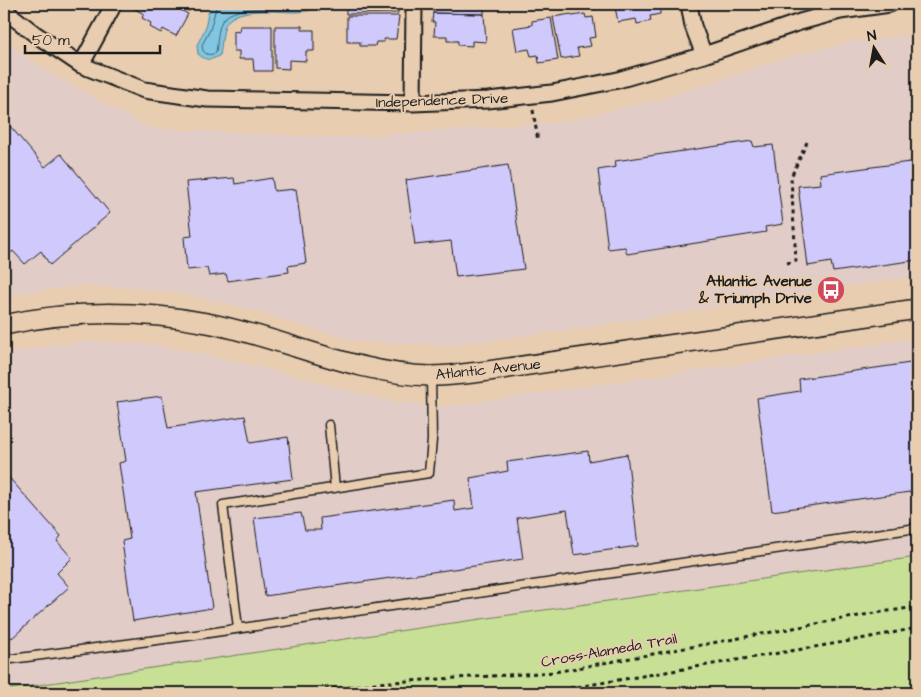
<svg xmlns="http://www.w3.org/2000/svg" width="921" height="697" viewBox="0 0 921 697" font-family="'Architects Daughter',sans-serif">
<rect width="100%" height="100%" fill="#e8cdb0"/>
<filter id="ink" filterUnits="userSpaceOnUse"><feTurbulence type="fractalNoise" baseFrequency=".02" numOctaves="2"/><feDisplacementMap in="SourceGraphic" scale="10" xChannelSelector="R" yChannelSelector="G"/><feConvolveMatrix kernelMatrix="1 2 1 2 8 2 1 2 1" color-interpolation-filters="sRGB"/></filter>
<g filter="url(#ink)">
<path fill="#e1ccc7" d="M917,34V276L589,327L448,346L355,341L226,303L176,293L119,287L80,286L4,295V41L53,75L149,128L340,138L561,122L658,100L788,57L844,43Z
M917,338V557L439,625L4,690V353L84,341L158,345L265,368L393,402L450,406Z"/>
<path fill="#c7e096" stroke="#727e59" d="M917,557V693H4V690L439,625Z"/>
<path fill="#81c6e2" stroke="#598293" d="M213,4H318L314,9C308,11 301,12 295,12C277,12 240,6 227,22C222,28 222,47 220,55C211,61 206,61 198,54L197,45L205,29L208,13Z"/>
<g fill="none" stroke-linecap="round" stroke-linejoin="round">
<path stroke="#44606b" stroke-width="1" d="M217,4L210,30L202,45L203,51C207,55 211,56 216,52C218,42 217,31 222,21C236,0 289,14 312,4"/>
</g>
<path fill="#d0c9fc" stroke="#1c1c1c" d="M133,4H169L188,14L176,36L163,29L161,33L150,27L151,23L142,18L144,14L131,7Z
M175,4H192L189,11Z
M346,4H398V13L346,14Z
M434,4H484V14L433,13Z
M620,4H671L672,7L660,10V14L650,16L651,21L637,24L636,19L618,22L615,7L621,6Z
M433,13L484,14L486,42L472,41V46L458,45V41H447V36H434L435,22H432Z
M571,14L572,16L585,14L586,18L593,17L596,37L589,38L591,46L577,48L579,56L561,59L553,17Z
M347,16H399L396,39H384V42H376L375,46H360V42H347Z
M551,18L558,60L539,63L538,55L531,56L529,49L517,51L513,28L532,25V21Z
M240,26H272V71H254L253,59H239V51H234V31L239,32Z
M275,26H302V30H314V51H306V61L289,60V69L275,68Z
M4,119L45,167L61,154L110,213L50,265L41,251L25,264L13,251L4,258Z
M752,141L754,147L773,145L783,224L765,227L766,232L627,254L625,247L608,249L598,170L616,167L615,161Z
M917,161V260L833,272L831,262L808,266L798,186L821,184L820,174Z
M508,165L524,269L456,277L451,241L415,245L406,180Z
M234,178L235,184L272,178L274,191L296,189L306,263L288,266L289,272L228,281L226,274L209,276L207,268L187,270L184,237L192,236L186,182Z
M917,362V491L772,511L757,398L800,391L799,379Z
M162,396L168,428L245,416L250,443L288,437L293,479L196,492L212,608L133,621L122,541L130,539L119,463L126,461L117,402Z
M588,451L589,461L627,454L638,546L574,555L567,510L517,518L523,559L265,596L254,518L301,513L305,530H321L320,518L454,500L455,511L474,508L470,478L508,471L507,462Z
M4,472L61,536L57,541L72,558L57,573L69,587L12,638L4,629Z"/>
<g fill="none" stroke-linecap="round" stroke-linejoin="round">
<defs>
<path id="service" d="M329,425L335,488
M238,628L223,505L429,473L432,440L431,376
M4,660L195,635L917,528"/>
<path id="minor" d="M689,4L693,26L704,55
M4,10L35,34L81,65L144,90L207,99L413,103L488,100L552,93L618,80L704,55L800,22L840,11L890,4
M81,65L114,4
M413,103L414,4"/>
<path id="tertiary" d="M4,325C71,310 139,310 207,323C282,337 353,374 431,376C452,376 474,373 495,370L917,309"/>
</defs>
<use href="#service" stroke="#1c1c1c" stroke-width="11"/>
<use href="#minor" stroke="#1c1c1c" stroke-width="19"/>
<use href="#tertiary" stroke="#1c1c1c" stroke-width="22"/>
<path stroke="#1c1c1c" stroke-width="3" stroke-dasharray="4 4" stroke-linecap="butt" d="M533,110L538,141
M787,263L796,261L791,177L807,142
M301,693L377,683L555,672L875,613L917,607
M530,693L559,690L850,641L917,628"/>
<use href="#service" stroke="#e8cdb0" stroke-width="8"/>
<use href="#minor" stroke="#e8cdb0" stroke-width="15"/>
<use href="#tertiary" stroke="#e8cdb0" stroke-width="19"/>
</g>
</g>
<defs>
<symbol id="bus-disc" viewBox="-11 -11 22 22"><circle r="9.5" fill="#d1495b" stroke="#e8cdb0"/><path d="M-5-6H5V4H4V6H2V4H-2V6H-4V4H-5ZM-3.5-4V0h7V-4ZM-3.5 1.2v1.5H-2V1.2ZM2 1.2v1.5H3.5V1.2Z" fill="#fff"/></symbol>
</defs>
<g fill-rule="evenodd">
<use href="#bus-disc" x="815" y="274" width="32" height="32"/>
</g>
<g text-anchor="middle" stroke-width="4" stroke-linejoin="round" paint-order="stroke">
<g font-size="15" fill="#1c1c1c" stroke="#e8cdb0">
<text transform="translate(442 100) rotate(-2)" y="5">Independence Drive</text>
<text transform="translate(488 369) rotate(-6)" y="5">Atlantic Avenue</text>
<text transform="translate(609 650) rotate(-10)" y="5">Cross-Alameda Trail</text>
</g>
<g font-size="15" font-weight="bold" fill="#1c1c1c" stroke="#e8cdb0" text-anchor="end">
<text x="812" y="286">Atlantic Avenue<tspan x="812" dy="17">&amp; Triumph Drive</tspan></text>
</g>
</g>
<rect width="921" height="697" fill="none" stroke="#e8cdb0" stroke-width="20"/>
<rect x="10" y="10" width="901" height="677" fill="none" stroke="#1c1c1c" stroke-width="2" filter="url(#ink)"/>
<g transform="translate(874 48) rotate(349)" stroke="#e8cdb0" stroke-width="4" paint-order="stroke">
<path d="M0-4L9 19L0 12L-9 19Z" fill="#1c1c1c"/>
<text y="-8" font-size="14" font-weight="bold" text-anchor="middle" fill="#1c1c1c">N</text>
</g>
<path d="M25 45v8h135v-8" fill="none" stroke="#1c1c1c" stroke-width="2.5"/>
<text x="32" y="45" font-size="15" fill="#1c1c1c" stroke="#e8cdb0" stroke-width="4" paint-order="stroke">50 m</text>
</svg>
